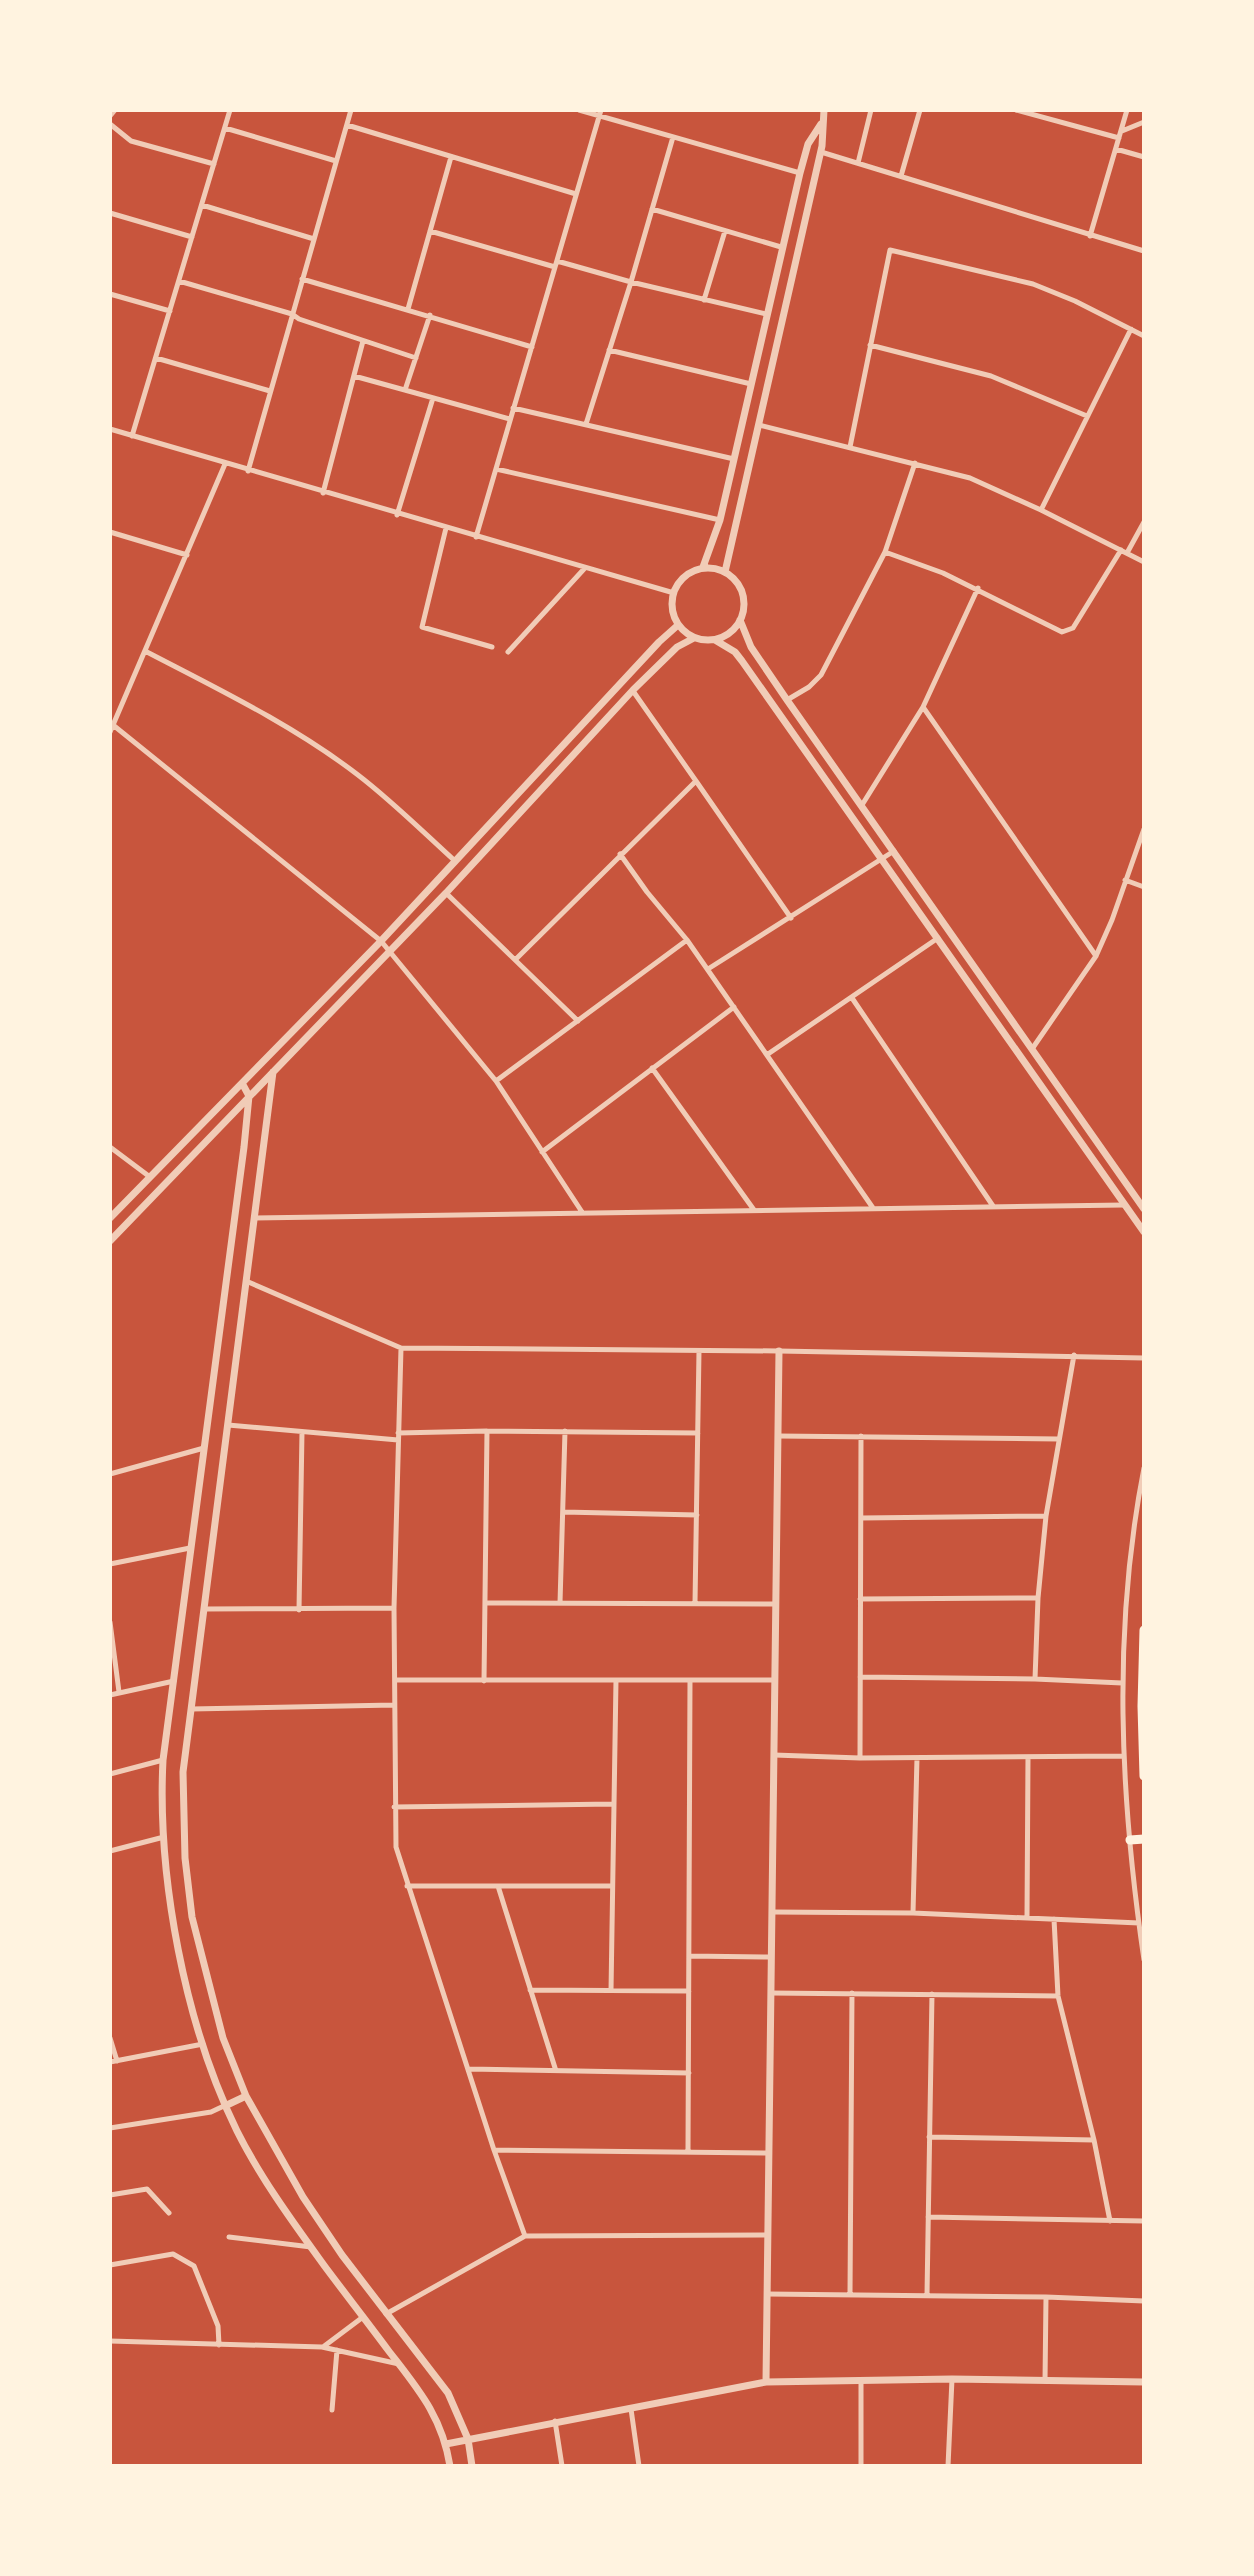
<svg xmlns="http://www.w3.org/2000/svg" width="1254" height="2576" viewBox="0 0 1254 2576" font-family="'Nunito Sans',sans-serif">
<rect width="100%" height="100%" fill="#c8553d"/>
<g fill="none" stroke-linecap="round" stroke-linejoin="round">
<path stroke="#f1ccb7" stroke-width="5" d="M579,110L800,173
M1016,110L1119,138
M110,116L115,110
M110,124L131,141L214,164
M347,125L576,194
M225,128L336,161
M1122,131L1144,122
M1116,149L1144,157
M821,152L1144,251
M858,163L871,110
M901,176L920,110
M202,205L314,239
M652,209L781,247
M110,213L192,237
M430,231L555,267
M1090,236L1127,110
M557,261L631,282L766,314
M302,279L532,347
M179,281L292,314L299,319L416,358
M110,294L170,311
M704,300L725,231
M408,309L451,157
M870,345L991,376L1087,416
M609,350L751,384
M156,358L270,391
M354,376L510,419
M405,390L430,315
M513,408L734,459
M586,424L631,282L673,137
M759,425L970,478L1041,510L1144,562
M110,429L674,593
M132,436L230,110
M850,447L890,250L1033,284L1075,301L1144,336
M496,469L720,520
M248,471L351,110
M323,493L363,341
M1041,510L1131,329
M397,515L433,398
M446,528L422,627L492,647
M110,532L187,555
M476,537L601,110
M885,552L943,573L1062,632L1073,628L1121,550
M1127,553L1144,522
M145,651C218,689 293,725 358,775C392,801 423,832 455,861
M508,652L584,569
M787,700L809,687L821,675L885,552L915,463
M923,707L1096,956
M113,725L381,941L496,1081L582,1212
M110,732L225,464
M696,781L791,918
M862,805L923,707L978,588
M620,854L647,892L687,940L873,1208
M1125,880L1144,887
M446,893L578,1021
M516,959L696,781L633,691
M708,969L894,851
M852,998L993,1206
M1032,1049L1096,956L1112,920L1144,829
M768,1054L938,938
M652,1068L754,1210
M496,1081L687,940
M110,1147L150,1177
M542,1152L734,1007
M254,1218L1124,1205
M246,1281L401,1348L779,1351L1144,1358
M401,1348L394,1608L396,1847L494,2150L525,2236
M228,1425L398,1440
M398,1433L487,1431L698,1433
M778,1436L1058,1439
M1144,1468C1112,1631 1120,1796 1144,1960
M110,1474L204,1448
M563,1512L697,1515
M861,1518L1046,1516
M110,1564L190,1548
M860,1599L1038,1598
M485,1603L776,1604
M560,1603L565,1431
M695,1603L699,1351
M204,1609L394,1608
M299,1610L302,1432
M110,1622L119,1692
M860,1677L1035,1679L1122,1683
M1035,1679L1038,1598L1046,1516L1074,1355
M395,1680H775
M484,1681L487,1431
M110,1695L174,1681
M191,1709L394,1705
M774,1755L860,1758L1124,1756
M860,1758L861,1436
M110,1774L163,1760
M394,1807L613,1804
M110,1851L164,1837
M407,1886H612
M498,1886L556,2071
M772,1912L913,1913L1139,1923
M913,1913L917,1758
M1027,1918L1028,1757
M1054,1919L1058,1996L1094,2140L1110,2221
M689,1956L771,1957
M530,1990L689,1991
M611,1991L616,1680
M771,1993L1058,1996
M110,2038L117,2061
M110,2062L203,2044
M469,2069L689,2073
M110,2128L211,2112L226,2105
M929,2137L1094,2140
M494,2150L769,2153
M688,2151L690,1680
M110,2195L147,2189L169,2213
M928,2217L1144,2221
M229,2237L311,2247
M110,2265L173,2254L194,2266L218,2326L219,2345
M767,2294L1046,2297L1144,2301
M850,2294L852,1993
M927,2295L932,1994
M386,2314L525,2236L767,2235
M110,2341L322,2347L399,2364
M323,2347L363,2317
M861,2381V2466
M1045,2381L1046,2297
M631,2409L639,2466
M332,2410L337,2350
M555,2421L562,2466
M948,2466L952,2379"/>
<path stroke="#f1ccb7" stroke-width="7" d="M703,567L720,520L800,173L808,144L821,124
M672 604a36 36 0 1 1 72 0a36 36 0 1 1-72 0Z
M725,572L822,146L824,110
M740,620L751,647L787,700L1144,1209
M715,640L735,652L742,661L1144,1232
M273,1072L183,1772L185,1858L192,1917L223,2038L246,2096L303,2197L342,2255L448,2393L468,2439L472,2466
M242,1083L249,1096L244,1147L163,1760C157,1878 185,2025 237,2131C261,2179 295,2225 326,2268C347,2296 368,2323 388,2350C418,2389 442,2416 450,2466
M110,1218L381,941L659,642L678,625
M110,1241L446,893L633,690L677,647L694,638
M227,2105L246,2096
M766,2382L779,1351
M446,2444L766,2382L952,2379L1144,2382"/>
<path stroke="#fff3e0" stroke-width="9" d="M1144,1630L1142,1706L1144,1776
M1130,1840L1144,1839"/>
</g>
<rect width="1254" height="2576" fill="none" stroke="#fff3e0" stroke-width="224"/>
</svg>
